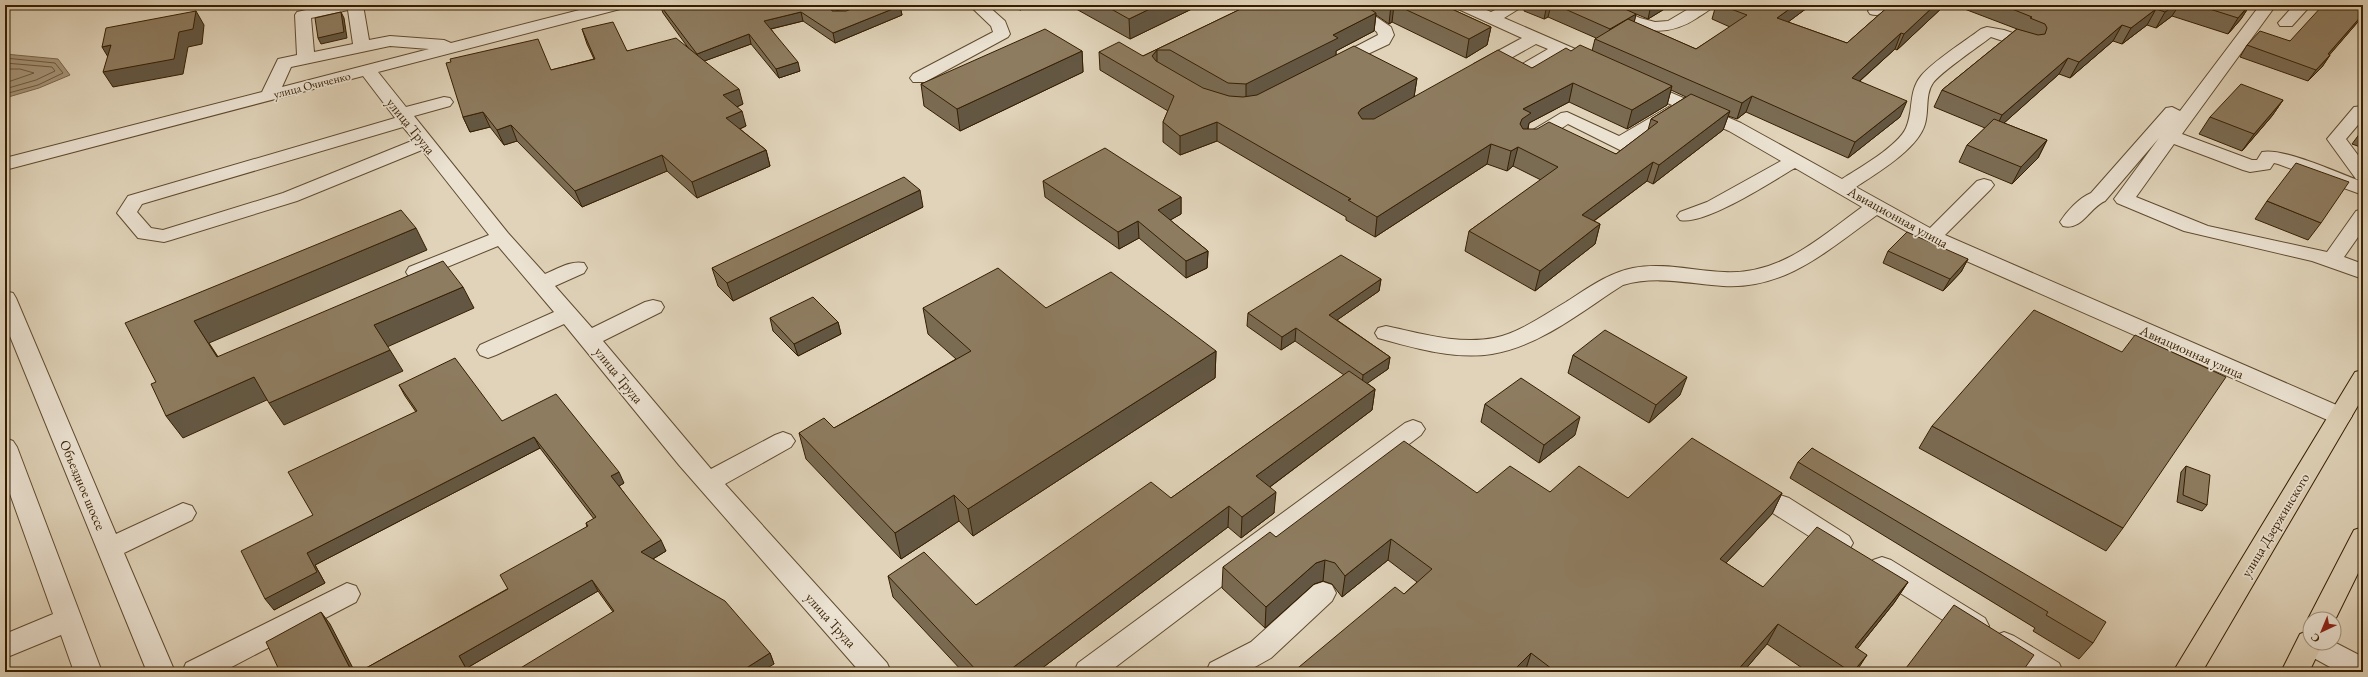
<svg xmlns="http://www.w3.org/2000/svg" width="2368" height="677" viewBox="0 0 2368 677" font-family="'EB Garamond',serif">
<rect width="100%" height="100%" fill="#e0d3b9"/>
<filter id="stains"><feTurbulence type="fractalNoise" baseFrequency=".005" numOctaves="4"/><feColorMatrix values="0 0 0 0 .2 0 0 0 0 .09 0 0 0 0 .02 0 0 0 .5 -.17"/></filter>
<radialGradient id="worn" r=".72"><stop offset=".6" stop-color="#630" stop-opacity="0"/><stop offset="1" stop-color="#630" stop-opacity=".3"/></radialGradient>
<path fill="#a6957a" stroke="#796549" d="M5,54L58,59L70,75L39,88L5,98Z"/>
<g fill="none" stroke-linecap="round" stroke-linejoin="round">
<path stroke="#6e5a3d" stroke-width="1" d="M5,58L55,63L63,73L38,85L5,94
M5,63L52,67L55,71L36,80L5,89
M5,69H20L34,73L5,83"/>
<defs>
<path id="minor" d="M328,5H363L369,40L390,36L444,40L451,43L599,5H626L624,8L378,72L406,107L444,97L450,98L453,102L450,106L414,116L508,233L545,274C557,269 571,260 584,263L587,268L584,273L555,286L592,328L645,302L653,300L661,302L664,307L661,312L603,341L711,469L775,435L783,432L791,435L795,441L791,447L725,484L887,663L891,672H860L679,465L564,324L496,355L488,358L480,355L477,350L480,345L554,312L498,246L423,277L416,279L409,277L406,272L409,267L489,235L422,150L297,201L171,240L164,242L138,238L117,213L128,196L395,118L363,76L5,170V158L262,92L278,59L297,55L295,15L297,12ZM348,10L353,44L314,52L311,18ZM390,46L429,49L282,87L291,67ZM403,127L414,140L283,193L163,230L151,228L137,212L142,204Z
M969,5H987L1005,21L1010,34L1008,37L925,82H913L910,78L913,74L993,32L991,26Z
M1340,5H1359L1391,27L1394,35L1389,44L1336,69L1330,68L1327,64L1330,60L1378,35L1377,32Z
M1454,5H1475L1491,12L1505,5H1525L1504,18L1596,58L1598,62L1596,66H1584L1562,56L1524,78H1512L1509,74L1512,70L1548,49L1536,44L1486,72H1474L1471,68L1474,64L1522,38L1456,8Z
M1589,5H1610L1640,18L1655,22L1668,21L1695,5H1714C1710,11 1702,14 1697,18C1658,44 1628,25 1591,8Z
M1873,5H1891C1886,13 1880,17 1870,14L1868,11Z
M2260,5H2276L2182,134L2252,160H2257L2262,152C2282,147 2341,174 2363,182V195L2278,164L2274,163L2270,169L2250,172L2243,170L2174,144L2136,197L2208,226L2327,252L2356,211L2363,209V230L2344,257L2363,264V279L2312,261L2184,231L2117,203L2114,199L2159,138L2105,201C2089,208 2082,231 2063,226L2060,222C2067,211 2079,198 2091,193L2166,108L2172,107L2180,111Z
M2294,5H2311L2292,26H2280L2278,23Z
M1987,27L2004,30L2036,41L2038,45L2036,49L2030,50L1991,37C1978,47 1941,72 1933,83C1925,94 1929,111 1925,124C1918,149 1877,173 1856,187L1930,228L1977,181L1984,179L1991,181L1994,185L1991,189L1945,235L2348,410L2352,416L2348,422L2340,424L2332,422L1939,249L1877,215C1829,249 1786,290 1723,286C1689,284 1657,275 1623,285C1583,310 1541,346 1492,354C1455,360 1414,348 1378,338L1375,333L1378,328L1386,326C1420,333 1458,345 1494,338C1519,333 1544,315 1566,302C1588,288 1608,273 1633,268C1663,262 1694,271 1724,272C1781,275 1819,238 1862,207L1795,168C1771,182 1704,226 1680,220L1677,216L1680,212L1707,202L1781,161L1729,131L1683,110L1627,148L1620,150L1568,124C1555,132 1539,148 1523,144L1521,140L1523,136L1561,113L1567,112L1619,136L1672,105L1636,89L1633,85L1636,81L1642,80L1741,123L1842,179C1859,168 1898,146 1906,128C1914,110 1908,92 1921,76C1932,62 1965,41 1981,29Z
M2363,106V119L2346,139L2363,162V181L2356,179L2327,139L2354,107Z
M5,291L13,293L16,298L116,534L183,503L192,506L196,513L192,520L124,553L175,672H147L5,324Z
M1413,420L1421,423L1425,429L1421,435L1109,672H1074L1078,663L1405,423Z
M5,438L13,441L17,447L102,672H74L61,635L5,658V634L53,614L5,480Z
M1780,495L1789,498L1849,536L1853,543L1849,550L1840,553L1831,550L1771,512L1767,505L1771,498Z
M1882,557L1891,560L1985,618L1989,626L1985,634L1975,637L1965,634L1873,576L1869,568L1873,560Z
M1323,582L1332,585L1336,593L1332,601L1271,658L1246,672H1206L1210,663L1251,642L1314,585Z
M347,583L356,586L360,594L356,602L222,672H182L186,663Z
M2004,632L2014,636L2059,663L2063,672H2025L1994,652L1990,644L1994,636Z
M2310,632V643L2334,642L2363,657V672H2339L2301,651L2297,643L2301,635Z"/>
<path id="major" d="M2363,370V397L2202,672H2173L2355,372Z
M2363,527V563L2334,622V619H2310V622L2308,619L2354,530Z
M2310,630V643H2323L2309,672H2281L2300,634Z"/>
</defs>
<use href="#minor" stroke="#604b2e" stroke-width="2"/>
<use href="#major" stroke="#361e00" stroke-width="2"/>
<use href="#minor" fill="#ebe2d2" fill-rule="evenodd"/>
<use href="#major" fill="#e0d3b9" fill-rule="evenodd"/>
</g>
<path fill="#7a6b53" stroke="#361e00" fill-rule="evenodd" d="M660,5L846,11L900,6L902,15L835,43L803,21L771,29L800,71L779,78L751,44L704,61L743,104L737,107L746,126L740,129L766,150L770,166L697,198L667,171L582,207L517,141L504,145L490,127L470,132L463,117L551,70L594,59L587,44L582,29L627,51L689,49L663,13Z
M1012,5H1031L1020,10Z
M1069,5H1200L1130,39Z
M1249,5H1443L1491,27L1487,45L1466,58L1392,22L1389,24L1376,15L1374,31L1336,51V55L1417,78L1414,97L1532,68L1571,51H1592L1595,39L1596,38L1548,17L1544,19L1524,11L1525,5H1671L1648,19L1636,14L1634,22L1696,49L1730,27L1712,19L1716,5H1811L1788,22L1847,43L1890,5H1945L1897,50L1895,49L1860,81L1900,117L1848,158L1746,112L1737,119L1728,116L1723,130L1653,184L1647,181L1594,221L1600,224L1595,244L1535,291L1465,251L1469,231L1541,180L1513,166L1507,171L1487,164L1375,237L1346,220V217L1217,141L1180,155L1163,142V122L1168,111L1100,70L1099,52L1143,56ZM1671,90L1686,97L1651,119L1648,130L1616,154L1528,129L1529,123L1569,102L1627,129L1667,105Z
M1954,5H2250L2241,19L2228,34L2172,16L2156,28L2147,25L2122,44L2113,41L2070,78L2059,74L2004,123L2047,140L2038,158L2012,184L1959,162L1967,145L1985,128L1934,107L1942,90L2017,29Z
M2363,16L2329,55H2330L2322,67L2308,81L2240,57L2247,45L2290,41Z
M1082,51L1083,72L960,131L924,106L921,84Z
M2283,100L2272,116L2242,151L2199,134L2210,117Z
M2363,129V148L2352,144Z
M1043,181L1181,197V214L1170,220L1208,251L1207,268L1186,278L1139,238L1119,249L1045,197Z
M2267,201L2321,223L2308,240L2255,219Z
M923,207L733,301L718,286L712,268Z
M1888,251L1968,259L1961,272L1943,291L1883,263Z
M1381,279L1379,291L1337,320L1390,357L1388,369L1367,383L1375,389L1372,410L1270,487L1274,513L1241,538L1228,527L1037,672H963L893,597L888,576L976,605L1171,498L1344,375L1295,341L1281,350L1247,326L1248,313Z
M923,308H1046L1216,351L1215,378L973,536L959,521L901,559L806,459L799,433L834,428L956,359L928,334Z
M770,318L838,322L841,334L798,356L773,331Z
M1573,355L1680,395L1649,423L1568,373Z
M399,385L502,421L624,483L619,486L666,551L653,559L770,653L774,664L613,612L598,591L467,668L359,672L507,589L587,527L586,523L594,519L540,448L315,565L325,583L274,610L313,515L416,412L405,396Z
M1485,404L1575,435L1539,463L1481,422Z
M1932,426L2123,528L2106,551L1919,448Z
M1812,448L2093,643L2079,659L2033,631L2035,628L1790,478L1798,462Z
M2186,466L2207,505L2202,511L2177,502L2181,472Z
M1550,492L1628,498L1782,493L1772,514L1726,563L1763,587L1908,582L1894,603L1857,649L1856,672H1808L1767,644L1743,672H1293L1404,594L1417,582L1388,560L1342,597L1332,584L1323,581L1314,584L1265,628L1222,588L1223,567L1276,537L1477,493Z"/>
<path fill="#635743" stroke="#361e00" d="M831,5H850L834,12L832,15L830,6Z
M1019,5H1031L1020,10Z
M1158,5H1200L1130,39L1129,19Z
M1391,5H1394L1392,22L1389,24Z
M1547,5H1551L1548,17L1544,19Z
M1651,5H1671L1648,19Z
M1795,5H1811L1772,34L1777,18Z
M1935,5H1945L1897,50L1904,34Z
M2175,5H2179L2172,16L2156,28L2165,12Z
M2250,5L2241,19L2228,34L2238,18Z
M900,6L902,15L835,43L833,33Z
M2156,9L2147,25L2122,44L2131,28Z
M196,11L204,25L202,44L188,47L183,74L113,87L103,72Z
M341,12L344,18L347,38L321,44L318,38Z
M801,12L803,21L766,30L764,21Z
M1376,13L1374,31L1336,51V56L1246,102V84L1333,35Z
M1636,14L1633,28L1607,43L1610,29Z
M2363,14V16L2320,66L2328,54Z
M2122,25L2113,41L2070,78L2079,62Z
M1491,27L1487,45L1466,58L1469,39Z
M1901,33L1895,49L1845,94L1852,78Z
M749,34L751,44L699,63L697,54Z
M111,45V62L102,47Z
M1157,50V68L1152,56Z
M1082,51L1083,72L960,131L957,109Z
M2330,55L2322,67L2308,81L2316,70Z
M2068,58L2059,74L1994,132L2002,115Z
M798,62L800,71L779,78L776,69Z
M1417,78L1414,97L1356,132L1358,113L1361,109Z
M1573,83L1569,102L1529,123L1527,132L1518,138L1520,123L1523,109Z
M1672,86L1667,105L1627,129L1632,110Z
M739,89L743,104L727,111L723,95Z
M1752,96L1746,112L1737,119L1742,103Z
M2283,100L2272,116L2242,151L2254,134Z
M1907,101L1900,117L1848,158L1855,142Z
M742,111L746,126L730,133L726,118Z
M1730,111L1723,130L1653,184L1659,165Z
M483,112L490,127L470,132L463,117Z
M1217,122V141L1180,155V136Z
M511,125L517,141L504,145L497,130Z
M2047,140L2038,158L2012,184L2021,167Z
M1491,144L1487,164L1375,237L1377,217Z
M1518,147L1513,166L1507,171L1511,151Z
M766,150L770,166L697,198L692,182Z
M662,155L667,171L582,207L575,191Z
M1653,162L1647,181L1576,234L1582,215Z
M920,190L923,207L733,301L727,283Z
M1181,197V214L1158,227V210Z
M1138,221L1139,238L1119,249L1118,232Z
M1600,224L1595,244L1535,291L1540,271Z
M416,228L427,250L209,343L232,378L217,357L194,321Z
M1208,251L1207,268L1186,278V261Z
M1968,259L1961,272L1943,291L1950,279Z
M1381,279L1379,291L1327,327L1329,315Z
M463,287L474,308L387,347L374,325Z
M838,322L841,334L798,356L794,344Z
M1296,328L1295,341L1281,350L1282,337Z
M390,350L403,371L284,425L269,403Z
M1216,351L1215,378L973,536L968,509Z
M1390,357L1388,369L1362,387L1363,375Z
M254,377L269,399L183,438L166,416Z
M1687,377L1680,395L1649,423L1656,405Z
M1375,389L1372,410L1255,498L1256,476Z
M1580,417L1575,435L1539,463L1544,445Z
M534,437L540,448L315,565L325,583L274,610L265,599L307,553Z
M619,472L624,483L616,488L611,476Z
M1276,492L1274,513L1241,538L1242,517Z
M1782,493L1772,514L1710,580L1720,559Z
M954,495L959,521L901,559L895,533Z
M1229,506L1228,527L1037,672H1007Z
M1391,539L1388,560L1342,597L1345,576Z
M661,540L666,551L646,563L641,552Z
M1325,560L1323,581L1314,584L1265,628L1266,607L1316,563Z
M592,580L598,591L467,668L469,672H468L459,656Z
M1908,582L1894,603L1842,668L1855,647Z
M321,612L330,624L355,672H352Z
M1778,624L1767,644L1743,672H1736Z
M770,653L774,664L761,672H740Z
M1531,653L1525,672H1512Z
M1867,655L1856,672H1853Z"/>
<path fill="#8e7c60" stroke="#361e00" d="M660,5H831L830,6L832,11H846L861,5H899L900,6L833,33L801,12L764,21L798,62L776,69L749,34L697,54Z
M1104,5H1158L1129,19Z
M1249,5H1364L1376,13L1333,35L1338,38L1246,84L1228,83L1170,50H1157L1152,56L1156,61L1203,88L1229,96L1243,97L1257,95L1354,46L1417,78L1361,109L1358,113L1362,119H1374L1498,50L1532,68L1566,48L1571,51L1580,45L1672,86L1632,110L1573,83L1523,109L1531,113L1522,119L1520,124L1523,129H1537L1549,122L1616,154L1658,122L1651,119L1691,94L1730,111L1659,165L1653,162L1582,215L1600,224L1540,271L1469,231L1558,167L1518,147L1511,151L1491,144L1377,217L1348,200L1351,199L1217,122L1180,136L1163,122L1174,96L1099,52L1119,42L1143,56Z
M1396,5H1443L1491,27L1469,39Z
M1556,5H1616L1636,14L1610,29Z
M1720,5H1795L1777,18L1847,43L1890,5H1935L1904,34L1901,33L1852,78L1907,101L1855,142L1752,96L1742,103L1595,39L1628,19L1696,49L1747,15Z
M2002,5H2175L2165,12L2156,9L2131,28L2122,25L2079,62L2068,58L2002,115L1942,90L2017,29L2038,35L2045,34L2047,28L2045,24L2030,18L2032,17Z
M2197,5H2249L2238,18Z
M2323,5H2363V14L2328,54L2330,55L2316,70L2247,45L2260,31L2290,41Z
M196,11L193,29L179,32L174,59L103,72L111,45L102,47L106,28Z
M341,12L344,32L318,38L315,18Z
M613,22L627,51L676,38L739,89L723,95L742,111L726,118L766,150L692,182L662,155L575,191L511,125L497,130L483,112L463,117L446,63L451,62L450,59L538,39L551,70L595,59L582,29Z
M1045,29L1082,51L957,109L921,84Z
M2241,84L2283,100L2254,134L2210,117Z
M1994,119L2047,140L2021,167L1967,145Z
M1105,148L1181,197L1158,210L1208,251L1186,261L1138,221L1118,232L1043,181Z
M2296,163L2349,182L2321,223L2267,201Z
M904,177L920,190L727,283L712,268Z
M401,210L416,228L194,321L217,357L443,261L463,287L374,325L390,350L269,403L254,377L166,416L151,384L156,382L125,323Z
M1907,232L1968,259L1950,279L1888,251Z
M1341,255L1381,279L1329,315L1390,357L1363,375L1296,328L1282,337L1248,313Z
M998,268L1046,308L1111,272L1216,351L968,509L954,495L895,533L799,433L824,418L834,428L971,351L923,308Z
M813,297L838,322L794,344L770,318Z
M2034,310L2122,352L2135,335L2226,377L2123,528L1932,426Z
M1605,330L1687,377L1656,405L1573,355Z
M455,358L502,421L556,394L619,472L611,476L661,540L641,552L725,601L770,653L740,672H514L614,611L592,580L459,656L468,672H359L508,589L500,575L588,526L586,523L596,517L534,437L307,553L317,572L265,599L241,551L313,515L288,472L417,411L399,385Z
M1349,371L1375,389L1256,476L1276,492L1242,517L1229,506L1007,672H978L888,576L924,552L976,605L1151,482L1171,498Z
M1521,378L1580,417L1544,445L1485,404Z
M1692,438L1782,493L1720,559L1763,587L1817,527L1908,582L1855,647L1867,655L1853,672H1851L1778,624L1736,672H1556L1531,653L1512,672H1293L1395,587L1404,594L1432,569L1391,539L1345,576L1335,563L1325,560L1316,563L1266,607L1223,567L1270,532L1276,537L1404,441L1477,493L1510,466L1550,492L1579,466L1628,498Z
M1812,448L2106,622L2093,643L2046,615L2048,612L1798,462Z
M2186,466L2210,475L2207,505L2183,495Z
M1954,605L2034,655L2022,672H1903Z
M321,612L352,672H280L266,642Z"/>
<g text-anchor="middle" stroke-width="3.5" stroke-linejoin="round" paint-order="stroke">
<g font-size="12" fill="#361e00" stroke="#ebe2d2">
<text transform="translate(312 85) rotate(-14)" y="4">улица Очиченко</text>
</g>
<g font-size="14" fill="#361e00" stroke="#ebe2d2">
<text transform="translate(411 126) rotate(51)" y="5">улица Труда</text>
<text transform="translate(1898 217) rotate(29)" y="5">Авиационная улица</text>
<text transform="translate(2192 352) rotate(24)" y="5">Авиационная улица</text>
<text transform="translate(619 375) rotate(51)" y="5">улица Труда</text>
<text transform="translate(83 485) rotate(67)" y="5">Объездное шоссе</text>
<text transform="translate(2275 525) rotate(-59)" y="5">улица Дзержинского</text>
<text transform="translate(831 620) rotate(48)" y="5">улица Труда</text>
</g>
</g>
<rect width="2368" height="677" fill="none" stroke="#e0d3b9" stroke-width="20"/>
<rect x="6" y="6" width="2356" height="665" fill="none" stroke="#361e00" stroke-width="2"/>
<rect x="10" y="10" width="2348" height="657" fill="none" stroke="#361e00"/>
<g transform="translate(2322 631) rotate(224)"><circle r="19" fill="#ebe2d2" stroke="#a3947e"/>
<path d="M0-3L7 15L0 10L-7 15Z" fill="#8f2418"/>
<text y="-6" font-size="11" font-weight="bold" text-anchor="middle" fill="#361e00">С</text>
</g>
<rect width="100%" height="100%" filter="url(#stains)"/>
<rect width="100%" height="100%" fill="url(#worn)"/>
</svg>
